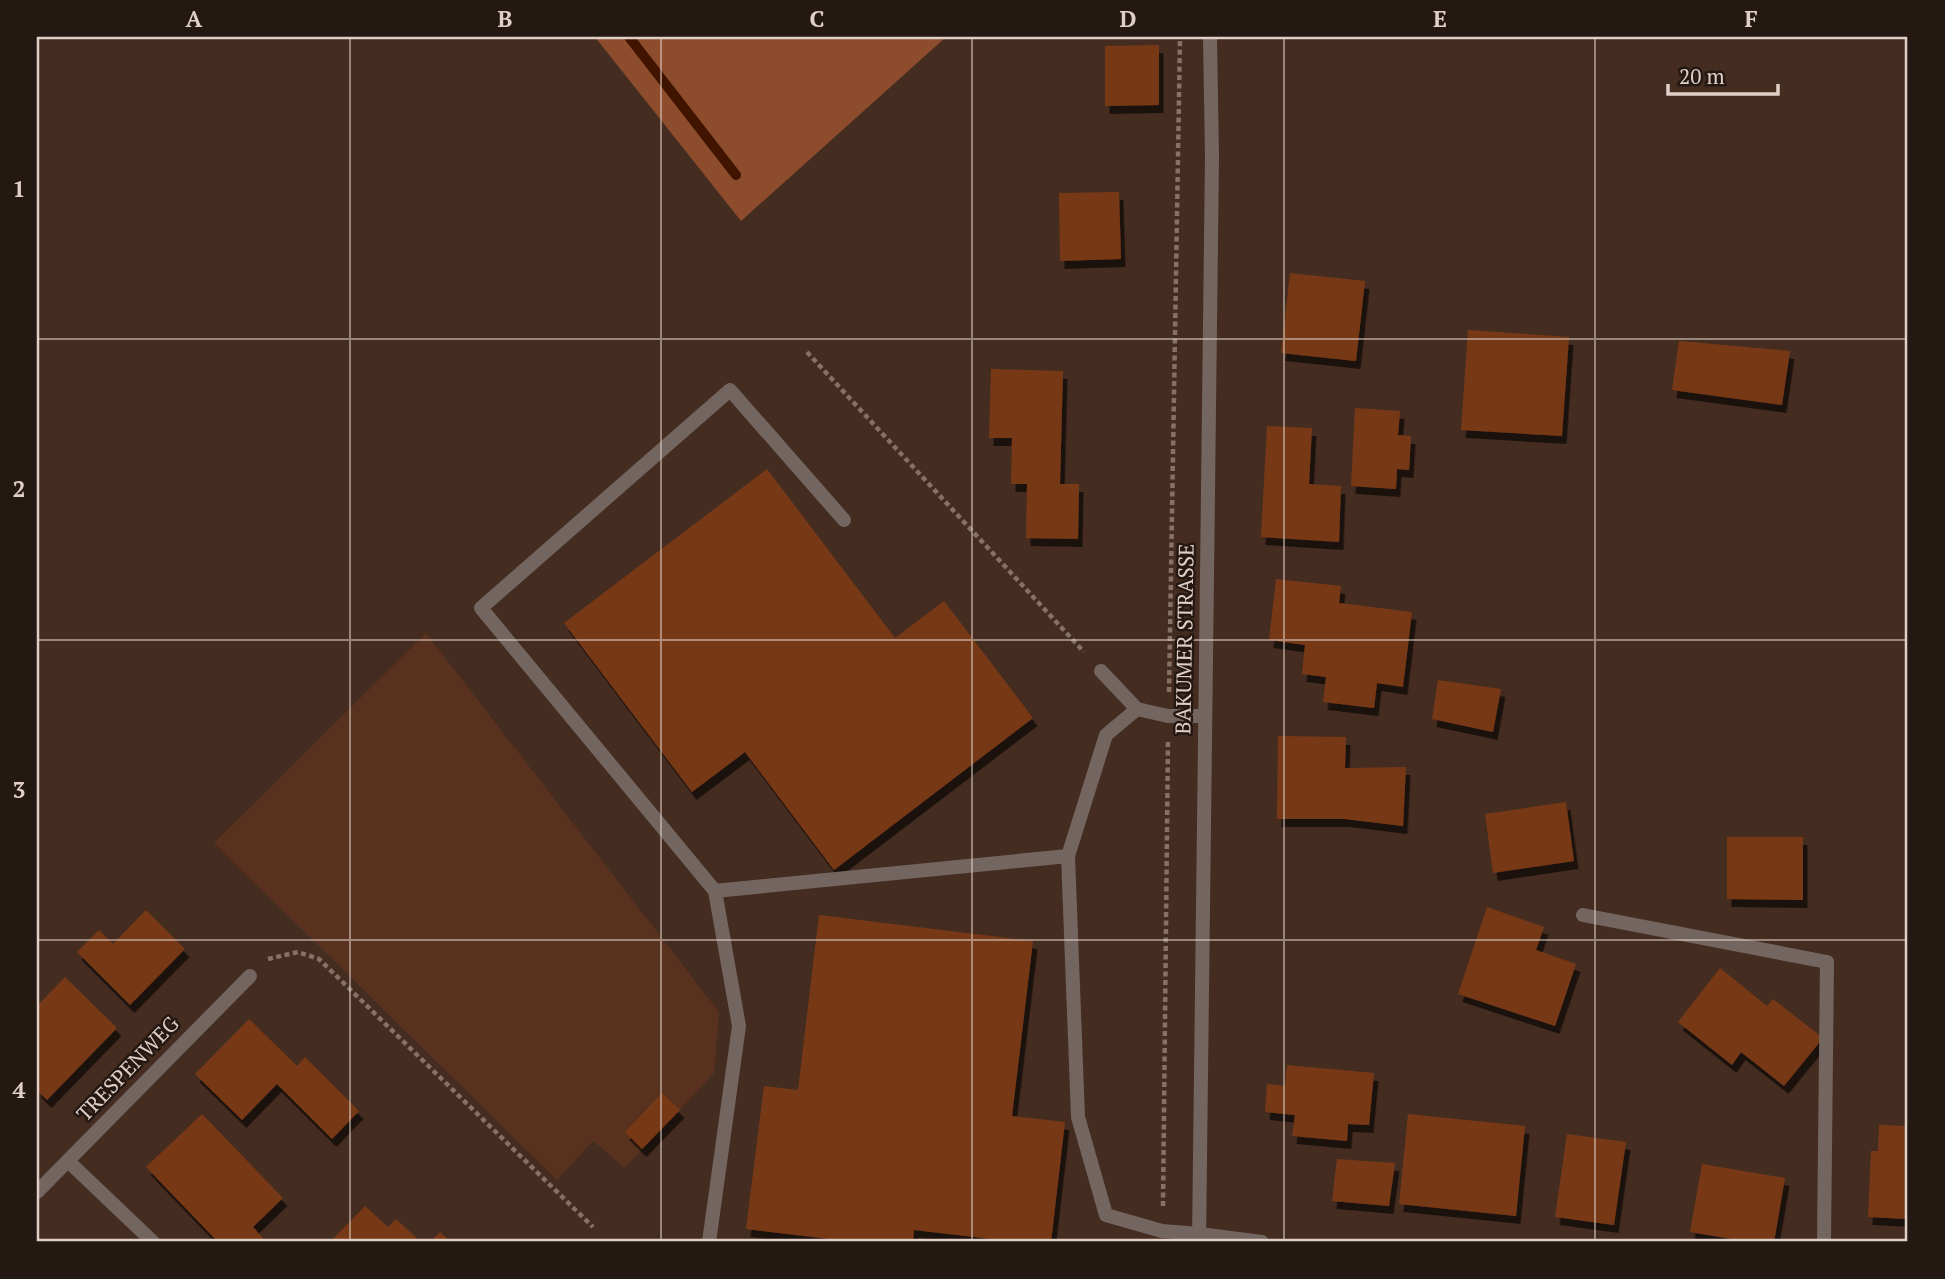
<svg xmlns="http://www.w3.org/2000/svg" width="1945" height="1279" viewBox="0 0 1945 1279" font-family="'PT Serif',serif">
<defs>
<filter id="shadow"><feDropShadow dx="4.5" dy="8" stdDeviation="0" flood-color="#0009"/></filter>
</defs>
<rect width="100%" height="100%" fill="#452c20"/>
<path fill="#59321f" d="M426,633L719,1012L714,1073L625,1168L593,1141L557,1180L214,843Z"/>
<path fill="#8d4d2d" d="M595,37H946L741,221Z"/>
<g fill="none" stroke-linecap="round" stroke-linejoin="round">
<path stroke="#411400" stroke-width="10" d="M629,37L736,175"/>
</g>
<path fill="#773919" filter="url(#shadow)" d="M1159,45V105L1105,106V46Z
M1119,192L1121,259L1060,261L1059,193Z
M1290,273L1365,281L1356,361L1281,353Z
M1468,330L1569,337L1562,436L1461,430Z
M1679,341L1790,351L1782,405L1672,390Z
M991,369L1063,371L1060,484H1079L1078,539L1026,538L1027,484H1011L1012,438H989Z
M1355,408L1400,411L1398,435L1411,436L1409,470L1397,469L1396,489L1351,486Z
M1267,426L1312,428L1309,484L1341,486L1339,542L1261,537Z
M767,469L895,638L944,601L1033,718L834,870L745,752L692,792L564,623Z
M1276,579L1341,586L1339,603L1412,612L1403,687L1377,683L1374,708L1323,702L1326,677L1302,674L1305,645L1269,640Z
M1438,680L1501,689L1493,732L1432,719Z
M1278,736L1346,737L1345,768L1406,767L1403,826L1345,819H1277Z
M1566,802L1574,861L1493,873L1485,814Z
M1727,837H1803V900L1727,899Z
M1487,907L1544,927L1536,950L1576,964L1555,1026L1458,994Z
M146,910L185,949L130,1005L77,952L99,930L113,944Z
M819,915L1033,941L1012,1116L1065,1122L1051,1242H1018L914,1230L913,1242H855L746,1229L764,1086L798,1090Z
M1720,968L1767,1006L1773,999L1823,1038L1784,1086L1741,1052L1732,1065L1678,1022Z
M65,977L117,1028L47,1100L37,1090V1006Z
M249,1019L297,1066L305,1057L359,1111L332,1139L277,1084L242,1120L195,1074Z
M1287,1065L1374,1073L1369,1125L1348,1124L1347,1141L1292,1136L1295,1115L1265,1112L1267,1084L1285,1086Z
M662,1093L680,1110L642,1149L625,1132Z
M202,1114L283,1198L253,1227L263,1238L258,1242H218L146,1167Z
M1408,1114L1525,1126L1516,1216L1399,1204Z
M1879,1125L1908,1126V1219L1868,1217L1871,1151H1878Z
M1567,1134L1626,1142L1614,1225L1555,1217Z
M1337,1159L1395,1163L1389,1206L1332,1201Z
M1702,1164L1785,1178L1774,1242H1750L1690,1232Z
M365,1206L388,1227L396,1219L421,1242H330Z
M440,1232L451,1242H430Z"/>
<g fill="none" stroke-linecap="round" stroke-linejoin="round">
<path stroke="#867166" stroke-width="4.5" stroke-dasharray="5 3.5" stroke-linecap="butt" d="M807,352L1084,652
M1169,692L1180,37
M268,959L298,952L319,959L593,1227
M1163,1206L1168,739"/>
<path stroke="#736660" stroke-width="14" d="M844,520L730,390L481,608L715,891L1068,856L1078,1117L1106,1215L1162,1231L1199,1234
M1101,671L1137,709L1168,716H1205
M1068,856L1106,735L1137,709
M1583,915L1827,962L1824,1242
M709,1242L739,1026L715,891"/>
<path stroke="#736660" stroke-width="14" d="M68,1161L153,1242
M37,1192L250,976
M1199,1234L1262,1242"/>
<path stroke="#736660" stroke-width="14" d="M1199,1242L1212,157L1210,37"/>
</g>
<path fill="none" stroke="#e0cfc7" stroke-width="2" stroke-opacity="0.55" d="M350,37V1242M661,37V1242M972,37V1242M1284,37V1242M1595,37V1242M37,339H1908M37,640H1908M37,940H1908"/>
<g text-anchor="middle" stroke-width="5" stroke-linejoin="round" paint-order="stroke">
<g font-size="21" fill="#e0cfc7" stroke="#231812">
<text transform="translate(1185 639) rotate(-89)" y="7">BAKUMER STRASSE</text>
<text transform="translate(128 1069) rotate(-46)" y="7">TRESPENWEG</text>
</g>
</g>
<rect width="1945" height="1279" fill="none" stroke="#231812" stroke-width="77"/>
<path d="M1668 84v10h110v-10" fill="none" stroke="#e0cfc7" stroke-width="3.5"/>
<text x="1679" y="84" font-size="21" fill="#e0cfc7" stroke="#231812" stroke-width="5" paint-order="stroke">20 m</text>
<rect x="38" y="38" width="1868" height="1202" fill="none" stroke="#e0cfc7" stroke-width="2.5"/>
<g font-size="23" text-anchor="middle" font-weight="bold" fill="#e0cfc7">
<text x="194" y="27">A</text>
<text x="505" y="27">B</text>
<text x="817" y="27">C</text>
<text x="1128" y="27">D</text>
<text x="1440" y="27">E</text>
<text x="1751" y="27">F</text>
<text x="19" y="197">1</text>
<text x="19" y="497">2</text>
<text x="19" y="798">3</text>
<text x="19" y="1098">4</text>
</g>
</svg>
